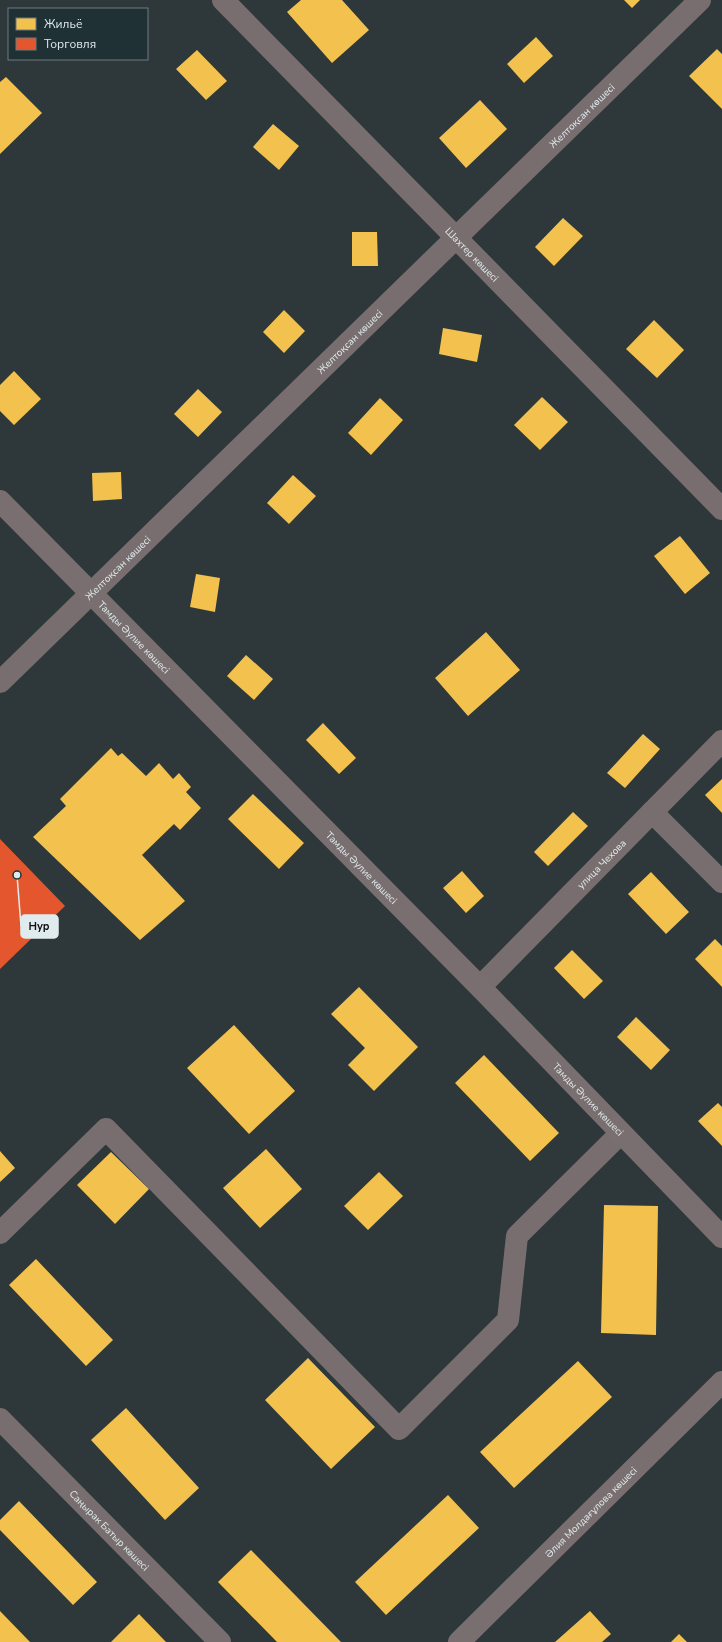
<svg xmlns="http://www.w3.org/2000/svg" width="722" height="1642" viewBox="0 0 722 1642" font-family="'Nunito Sans',sans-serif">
<rect width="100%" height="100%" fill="#2e383a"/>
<path fill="#f2c14e" d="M301,0H342L369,30L332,63L287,12Z
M624,0H640L632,8Z
M536,37L553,56L524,83L507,64Z
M717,49L722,54V109L689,76Z
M197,50L227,81L206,100L176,69Z
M6,77L42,113L0,154V82Z
M480,100L507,129L466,168L439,138Z
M273,124L299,146L279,170L253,147Z
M563,218L583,236L554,266L535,247Z
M352,232H377L378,266H352Z
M284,310L305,331L284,353L263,332Z
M654,320L684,350L657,378L626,349Z
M443,328L482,335L477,362L439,354Z
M14,371L41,399L14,425L0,411V385Z
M198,389L222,412L198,437L174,414Z
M542,397L568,422L540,450L514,425Z
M380,398L403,420L371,455L348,433Z
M121,472L122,499L93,501L92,473Z
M293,475L316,496L289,524L267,503Z
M680,536L710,573L685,594L654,556Z
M196,574L220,578L215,612L190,607Z
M486,632L520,670L468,716L435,678Z
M246,655L273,679L254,700L227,676Z
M323,723L356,758L339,774L306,740Z
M643,734L660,749L625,788L607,773Z
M111,748L118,756L122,753L146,776L159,763L173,779L179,773L191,787L186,792L201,808L180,830L174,824L142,855L185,901L140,940L33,837L66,806L60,799Z
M722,779V813L705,795Z
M253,794L304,843L279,869L228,819Z
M573,812L588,826L548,866L534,852Z
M462,871L484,896L466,913L443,888Z
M651,872L689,912L666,934L628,894Z
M715,939L722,946V987L695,959Z
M572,950L603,981L584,999L554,968Z
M359,987L418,1047L374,1091L348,1065L365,1048L331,1014Z
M636,1017L670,1050L651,1070L617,1037Z
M234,1025L295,1091L249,1134L187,1068Z
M484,1055L559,1133L530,1161L455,1083Z
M718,1103L722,1107V1146L698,1121Z
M266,1149L302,1189L260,1228L223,1188Z
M0,1151L15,1168L0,1182Z
M111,1152L149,1189L115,1224L77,1185Z
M379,1172L403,1196L368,1230L344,1206Z
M604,1205L658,1206L656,1335L601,1333Z
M36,1259L113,1340L86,1366L9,1285Z
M308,1358L375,1427L331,1469L265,1400Z
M578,1361L612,1397L514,1488L480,1452Z
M126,1408L199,1488L165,1520L91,1440Z
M448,1495L479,1528L386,1615L355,1582Z
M19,1501L97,1582L73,1605L0,1530V1520Z
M251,1550L341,1642H277L218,1582Z
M0,1611L30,1642H0Z
M590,1611L611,1634L602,1642H555Z
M139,1614L166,1642H111Z
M679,1634L687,1642H671Z"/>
<path fill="#e4572e" d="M0,839L65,906L0,969Z"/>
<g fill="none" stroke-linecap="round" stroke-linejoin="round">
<g stroke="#796e6f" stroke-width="22">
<path id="s1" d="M223,0L722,509"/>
<path id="s2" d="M0,682L700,0"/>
<path d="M652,812L722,882"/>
<path id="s3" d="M480,987L722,741"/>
<path d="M0,1233L106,1129L399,1429L508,1320L517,1236L621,1133"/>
<path id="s4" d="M0,1419L220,1642"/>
</g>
<g stroke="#7a6f70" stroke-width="22">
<path id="s5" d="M0,501L480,987L722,1237"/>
<path id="s6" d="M459,1642L722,1382"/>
</g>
</g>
<g text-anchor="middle" stroke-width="4" stroke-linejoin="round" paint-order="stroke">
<g font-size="10" fill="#e0ebed" stroke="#1f3135">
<text dy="4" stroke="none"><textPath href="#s2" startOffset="812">Желтоқсан көшесі</textPath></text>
<text dy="4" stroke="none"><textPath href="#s1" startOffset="356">Шахтер көшесі</textPath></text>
<text dy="4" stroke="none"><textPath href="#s2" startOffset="488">Желтоқсан көшесі</textPath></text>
<text dy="4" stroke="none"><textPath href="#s2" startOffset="164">Желтоқсан көшесі</textPath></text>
<text dy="4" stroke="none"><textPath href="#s5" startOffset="191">Тамды Әулие көшесі</textPath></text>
<text dy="4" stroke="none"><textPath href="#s3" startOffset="173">улица Чехова</textPath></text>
<text dy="4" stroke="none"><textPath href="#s5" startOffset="515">Тамды Әулие көшесі</textPath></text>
<text dy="4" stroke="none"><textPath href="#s5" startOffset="839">Тамды Әулие көшесі</textPath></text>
<text dy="4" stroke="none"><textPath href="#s6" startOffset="185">Әлия Молдағұлова көшесі</textPath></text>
<text dy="4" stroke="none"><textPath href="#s4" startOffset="156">Саңырак Батыр көшесі</textPath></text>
</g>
</g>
<path fill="none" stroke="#e0ebed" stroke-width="1.5" d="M17 875L21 926"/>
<circle fill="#e0ebed" stroke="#1f3135" stroke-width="1.5" cx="17" cy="875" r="4"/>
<rect fill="#e0ebed" stroke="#e0ebed" stroke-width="1.5" x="21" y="915" width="37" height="23" rx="4"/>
<g font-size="11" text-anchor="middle" font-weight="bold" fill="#111">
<text x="39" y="930">Нур</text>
</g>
<rect x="8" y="8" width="140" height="52" fill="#1f3135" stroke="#6c7b7f"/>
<rect x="16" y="18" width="20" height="12" fill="#f2c14e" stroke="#6c7b7f"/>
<text x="44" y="28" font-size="12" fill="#e0ebed">Жильё</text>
<rect x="16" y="38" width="20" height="12" fill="#e4572e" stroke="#6c7b7f"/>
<text x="44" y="48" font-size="12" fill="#e0ebed">Торговля</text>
</svg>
